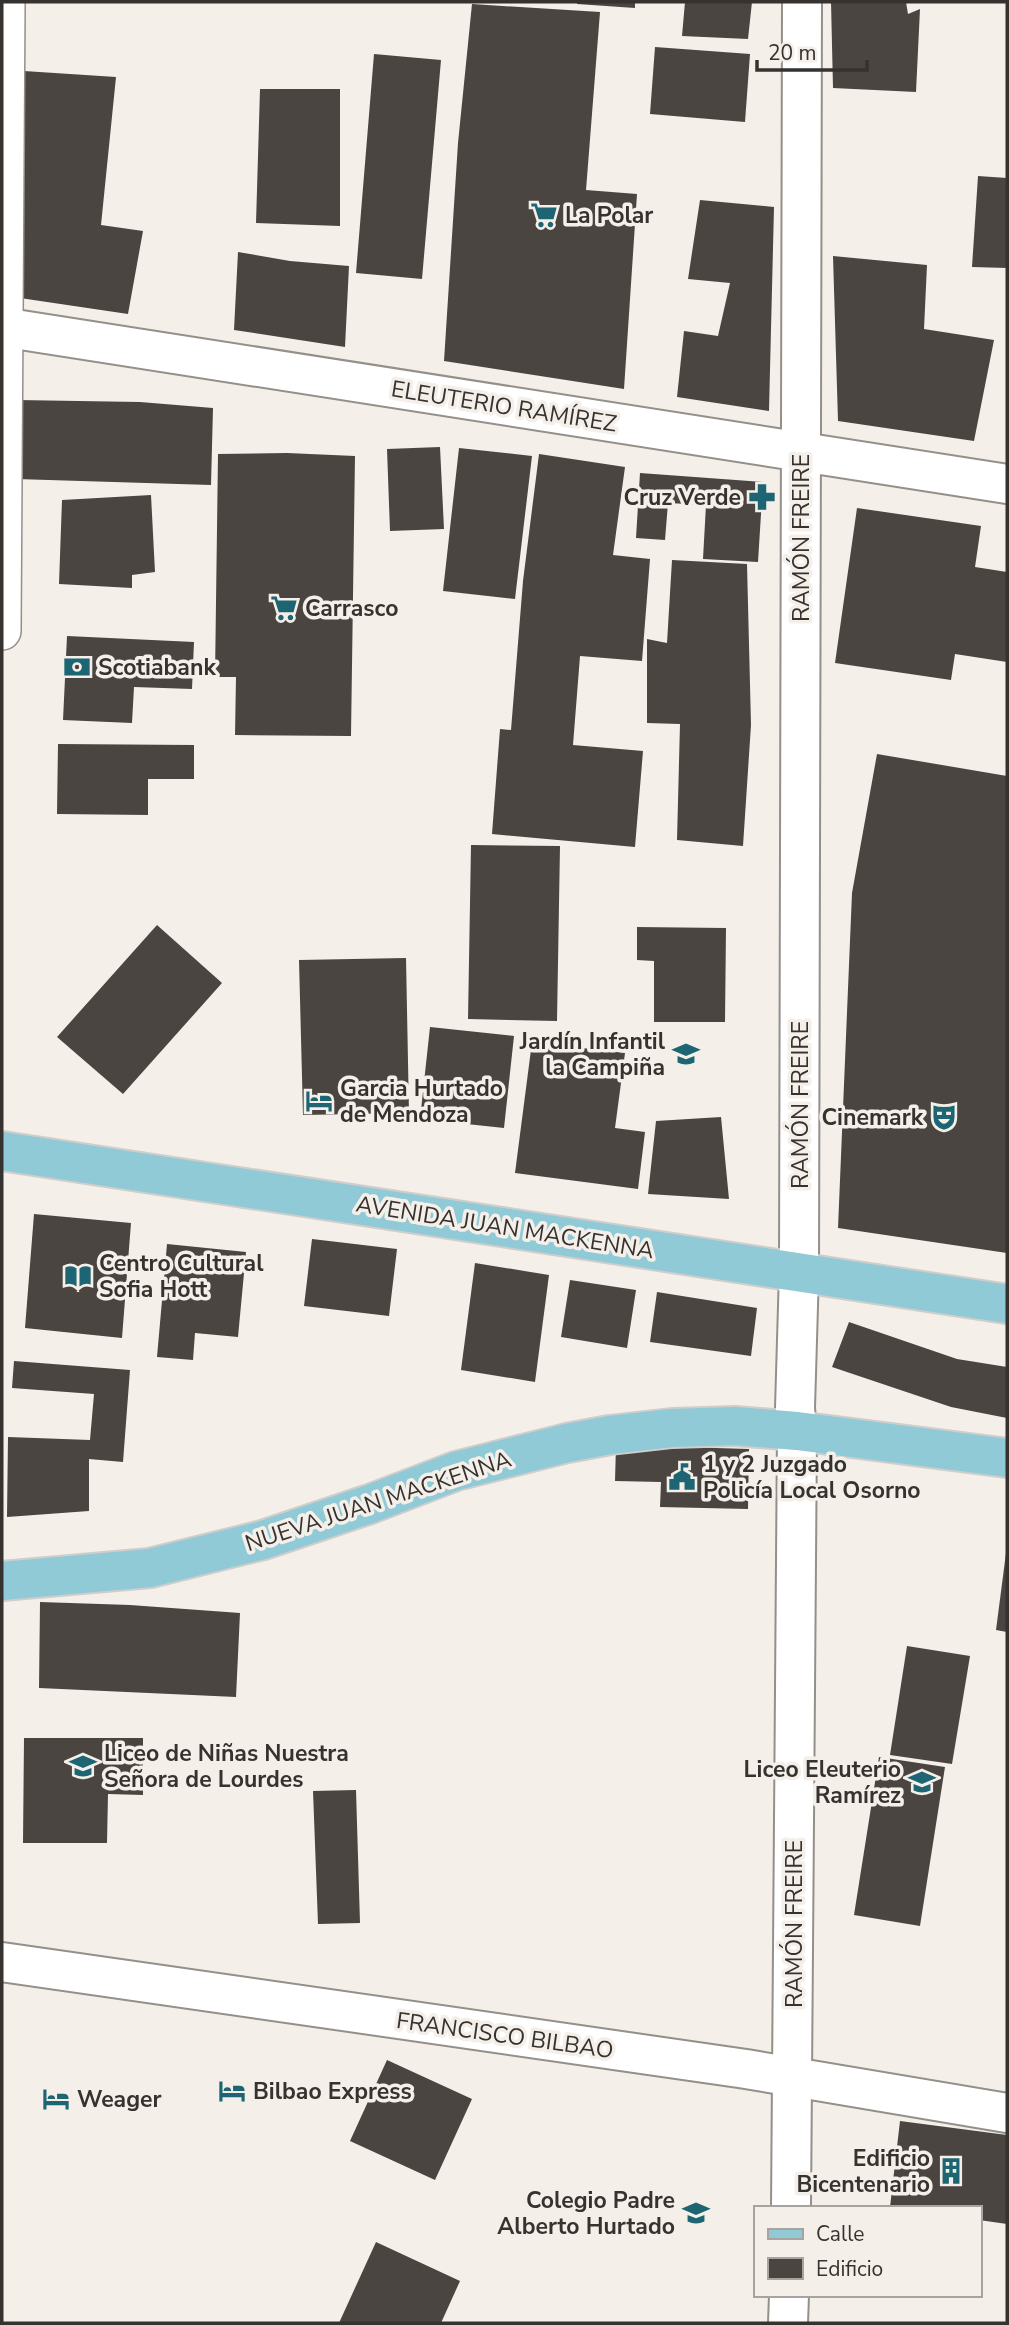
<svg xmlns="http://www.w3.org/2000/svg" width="1009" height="2325" viewBox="0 0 1009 2325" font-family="'Nunito Sans',sans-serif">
<rect width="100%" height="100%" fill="#f5efe9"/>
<path fill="#4a4540" d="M577,2H635V8L577,4Z
M685,2H752L748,39L682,36Z
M831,2H906L908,14L920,9L916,92L833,88Z
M472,4L600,12L586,190L637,194L624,389L444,361L458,143Z
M655,47L750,54L745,122L650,114Z
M374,54L441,60L422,279L356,273Z
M24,71L116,77L101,225L143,231L128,314L20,298Z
M260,89H340V226L256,223Z
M978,176L1007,178V268L972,267Z
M700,200L774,207L769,411L677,397L684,331L718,336L730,283L688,279Z
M238,252L290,261L349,266L345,347L234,330Z
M833,256L927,265L924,329L994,340L974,441L838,421Z
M17,400L140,402L213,408L211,485L16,479Z
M440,447L444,529L390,531L387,449Z
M459,448L532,456L515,599L443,591Z
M287,453L355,456L351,736L235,735L236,677H215L218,454Z
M539,454L625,467L613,555L650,559L642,661L580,656L573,745L643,751L635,847L492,834L500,729L511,730L523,581Z
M640,473L763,482L758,562L703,559L706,505L668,503L665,540L636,538Z
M151,495L155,572L132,575V588L59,584L62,500Z
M857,508L981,526L975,567L1007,572V662L955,654L951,680L835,663Z
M672,560L747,564L751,725L743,846L677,840L680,724L647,723V639L667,643Z
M67,636L194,642L192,689L134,687L132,723L63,720Z
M58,744L194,745V779H148V815L57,814Z
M877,754L1007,776V1253L838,1228L852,893Z
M471,845L560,846L557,1021L468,1019Z
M157,925L222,983L123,1094L57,1037Z
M637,927L726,928L725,1022H654V961L637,960Z
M406,958L409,1113L303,1115L299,960Z
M430,1027L514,1036L504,1128L420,1119Z
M532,1042L625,1053L615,1128L645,1132L638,1189L515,1173Z
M721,1117L729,1199L648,1194L656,1121Z
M34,1214L131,1223L122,1338L25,1328Z
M312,1239L397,1249L389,1316L304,1306Z
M167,1244L246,1252L238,1337L195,1333L193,1360L157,1357Z
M475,1263L549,1275L535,1382L461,1370Z
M570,1280L636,1290L627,1348L561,1337Z
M657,1292L757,1308L751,1356L650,1342Z
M849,1322L957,1359L1007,1367V1418L951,1407L832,1367Z
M14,1361L130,1370L123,1462L89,1459V1511L7,1517L8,1437L90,1440L94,1394L12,1388Z
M616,1445L749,1449L748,1509L660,1507L661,1482L615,1481Z
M1006,1553H1007V1632L996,1630Z
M40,1602L130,1605L240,1613L236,1697L39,1688Z
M907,1646L970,1656L952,1764L890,1755Z
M24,1738H143V1795L108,1794L107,1843H23Z
M879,1757L945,1767L920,1926L854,1915Z
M356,1790L360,1923L318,1924L313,1791Z
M387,2060L472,2099L435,2180L350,2141Z
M900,2121L1007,2135V2224L979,2220V2208L890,2207Z
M376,2242L460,2281L441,2323H339Z"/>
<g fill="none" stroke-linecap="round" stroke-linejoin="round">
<defs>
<path id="street" d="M2,631L6,2"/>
<path id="secondary" d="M2,327L1007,484
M2,1962L746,2069L1007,2113
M791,2208L797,1431L795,1408L799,1272L802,2
M788,2323L789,2295"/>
<path id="primary" d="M2,1151L1007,1304
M2,1581L150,1568L263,1540L370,1504L456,1471L567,1443L610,1435L672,1428L735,1426L797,1431L1007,1458"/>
</defs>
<use href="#street" stroke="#948f89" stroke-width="40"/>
<use href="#secondary" stroke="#948f89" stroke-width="42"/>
<use href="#primary" stroke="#cfcecd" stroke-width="42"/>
<use href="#street" stroke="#fff" stroke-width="37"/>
<use href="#secondary" stroke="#fff" stroke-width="38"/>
<use href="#primary" stroke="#8fcad6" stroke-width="38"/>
</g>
<defs>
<symbol id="supermarket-bare" viewBox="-9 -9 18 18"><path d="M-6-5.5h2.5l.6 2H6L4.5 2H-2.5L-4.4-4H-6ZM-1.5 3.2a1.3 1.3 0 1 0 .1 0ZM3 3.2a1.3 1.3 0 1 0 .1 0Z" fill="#1d6573" stroke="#f5efe9" stroke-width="2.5" paint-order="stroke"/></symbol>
<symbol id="pharmacy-bare" viewBox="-9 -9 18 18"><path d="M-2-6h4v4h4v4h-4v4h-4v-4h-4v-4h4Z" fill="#1d6573" stroke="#f5efe9" stroke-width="2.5" paint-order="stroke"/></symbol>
<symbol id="bank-bare" viewBox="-9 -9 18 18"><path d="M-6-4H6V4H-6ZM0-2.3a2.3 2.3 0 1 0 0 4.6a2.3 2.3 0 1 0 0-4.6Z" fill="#1d6573" stroke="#f5efe9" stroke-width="2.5" paint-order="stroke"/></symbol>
<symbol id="school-bare" viewBox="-9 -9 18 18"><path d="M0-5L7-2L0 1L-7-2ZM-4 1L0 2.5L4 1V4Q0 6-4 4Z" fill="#1d6573" stroke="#f5efe9" stroke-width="2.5" paint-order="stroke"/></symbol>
<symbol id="hotel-bare" viewBox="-9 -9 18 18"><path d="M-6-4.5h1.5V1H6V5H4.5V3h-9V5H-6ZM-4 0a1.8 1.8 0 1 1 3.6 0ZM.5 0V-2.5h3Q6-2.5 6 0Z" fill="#1d6573" stroke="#f5efe9" stroke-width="2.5" paint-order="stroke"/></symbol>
<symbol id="theatre-bare" viewBox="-9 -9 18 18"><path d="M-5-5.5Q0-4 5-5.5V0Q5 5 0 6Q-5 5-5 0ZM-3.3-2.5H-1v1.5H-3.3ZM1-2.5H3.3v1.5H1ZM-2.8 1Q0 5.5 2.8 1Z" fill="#1d6573" stroke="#f5efe9" stroke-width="2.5" paint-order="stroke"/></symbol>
<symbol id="library-bare" viewBox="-9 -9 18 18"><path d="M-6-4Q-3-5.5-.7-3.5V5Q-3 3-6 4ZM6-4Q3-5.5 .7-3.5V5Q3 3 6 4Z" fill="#1d6573" stroke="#f5efe9" stroke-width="2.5" paint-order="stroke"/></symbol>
<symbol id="civic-bare" viewBox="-9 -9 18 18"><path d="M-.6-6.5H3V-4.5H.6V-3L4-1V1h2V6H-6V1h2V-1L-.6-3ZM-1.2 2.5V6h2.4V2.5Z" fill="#1d6573" stroke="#f5efe9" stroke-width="2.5" paint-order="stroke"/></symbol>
<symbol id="building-bare" viewBox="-9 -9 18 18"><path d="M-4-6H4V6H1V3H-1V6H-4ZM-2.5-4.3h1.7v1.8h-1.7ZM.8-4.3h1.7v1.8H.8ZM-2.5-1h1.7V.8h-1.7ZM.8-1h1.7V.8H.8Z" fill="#1d6573" stroke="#f5efe9" stroke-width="2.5" paint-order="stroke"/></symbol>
</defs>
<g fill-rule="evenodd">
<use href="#supermarket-bare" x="525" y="196" width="38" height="38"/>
<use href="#pharmacy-bare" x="743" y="478" width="38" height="38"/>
<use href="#supermarket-bare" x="265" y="589" width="38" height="38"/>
<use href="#bank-bare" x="58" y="648" width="38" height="38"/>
<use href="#school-bare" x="667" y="1035" width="38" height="38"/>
<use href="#hotel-bare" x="300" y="1082" width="38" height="38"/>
<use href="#theatre-bare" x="925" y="1098" width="38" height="38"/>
<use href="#library-bare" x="59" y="1257" width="38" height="38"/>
<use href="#civic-bare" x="663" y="1458" width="38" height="38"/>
<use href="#school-bare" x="64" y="1747" width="38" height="38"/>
<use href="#school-bare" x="903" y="1763" width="38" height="38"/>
<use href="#hotel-bare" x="213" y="2072" width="38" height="38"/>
<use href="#hotel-bare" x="37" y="2080" width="38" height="38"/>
<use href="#building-bare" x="932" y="2152" width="38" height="38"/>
<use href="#school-bare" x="677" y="2194" width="38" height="38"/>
</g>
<g text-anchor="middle" stroke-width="7" stroke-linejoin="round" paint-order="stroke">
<g font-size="23" font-weight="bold" fill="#353230" stroke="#f5efe9" text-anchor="start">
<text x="565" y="223">La Polar</text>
<text x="741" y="505" text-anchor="end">Cruz Verde</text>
<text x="305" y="616">Carrasco</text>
<text x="98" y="675">Scotiabank</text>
<text x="665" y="1049" text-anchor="end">Jardín Infantil<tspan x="665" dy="26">la Campiña</tspan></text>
<text x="340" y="1096">Garcia Hurtado<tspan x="340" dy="26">de Mendoza</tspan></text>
<text x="923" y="1125" text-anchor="end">Cinemark</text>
<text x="99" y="1271">Centro Cultural<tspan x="99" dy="26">Sofia Hott</tspan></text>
<text x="703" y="1472">1 y 2 Juzgado<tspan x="703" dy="26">Policía Local Osorno</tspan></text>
<text x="104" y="1761">Liceo de Niñas Nuestra<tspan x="104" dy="26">Señora de Lourdes</tspan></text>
<text x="901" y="1777" text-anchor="end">Liceo Eleuterio<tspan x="901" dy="26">Ramírez</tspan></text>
<text x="253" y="2099">Bilbao Express</text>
<text x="77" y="2107">Weager</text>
<text x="930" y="2166" text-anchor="end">Edificio<tspan x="930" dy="26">Bicentenario</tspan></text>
<text x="675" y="2208" text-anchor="end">Colegio Padre<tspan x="675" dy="26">Alberto Hurtado</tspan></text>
</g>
<g font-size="23" fill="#353230" stroke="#f5efe9">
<text transform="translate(504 406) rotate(9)" y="8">ELEUTERIO RAMÍREZ</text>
<text transform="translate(801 538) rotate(-90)" y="8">RAMÓN FREIRE</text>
<text transform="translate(800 1105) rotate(-90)" y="8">RAMÓN FREIRE</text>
<text transform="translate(505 1227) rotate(9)" y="8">AVENIDA JUAN MACKENNA</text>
<text transform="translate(378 1501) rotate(-18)" y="8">NUEVA JUAN MACKENNA</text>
<text transform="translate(794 1924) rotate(-90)" y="8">RAMÓN FREIRE</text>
<text transform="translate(505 2035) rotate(8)" y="8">FRANCISCO BILBAO</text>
</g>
</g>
<rect width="1009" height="2325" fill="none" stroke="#353230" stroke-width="7"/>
<rect x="754" y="2206" width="228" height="91" fill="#f5efe9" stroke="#a8a39f" stroke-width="2"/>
<rect x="768" y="2229" width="35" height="10" fill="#8fcad6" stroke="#a8a39f" stroke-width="2"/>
<text x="816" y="2241" font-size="21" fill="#353230">Calle</text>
<rect x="768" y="2258" width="35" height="21" fill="#4a4540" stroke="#a8a39f" stroke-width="2"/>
<text x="816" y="2276" font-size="21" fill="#353230">Edificio</text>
<path d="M757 60v10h110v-10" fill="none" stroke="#353230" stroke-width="3.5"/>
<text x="768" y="60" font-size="21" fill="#353230" stroke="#f5efe9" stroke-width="5" paint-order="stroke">20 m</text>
</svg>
